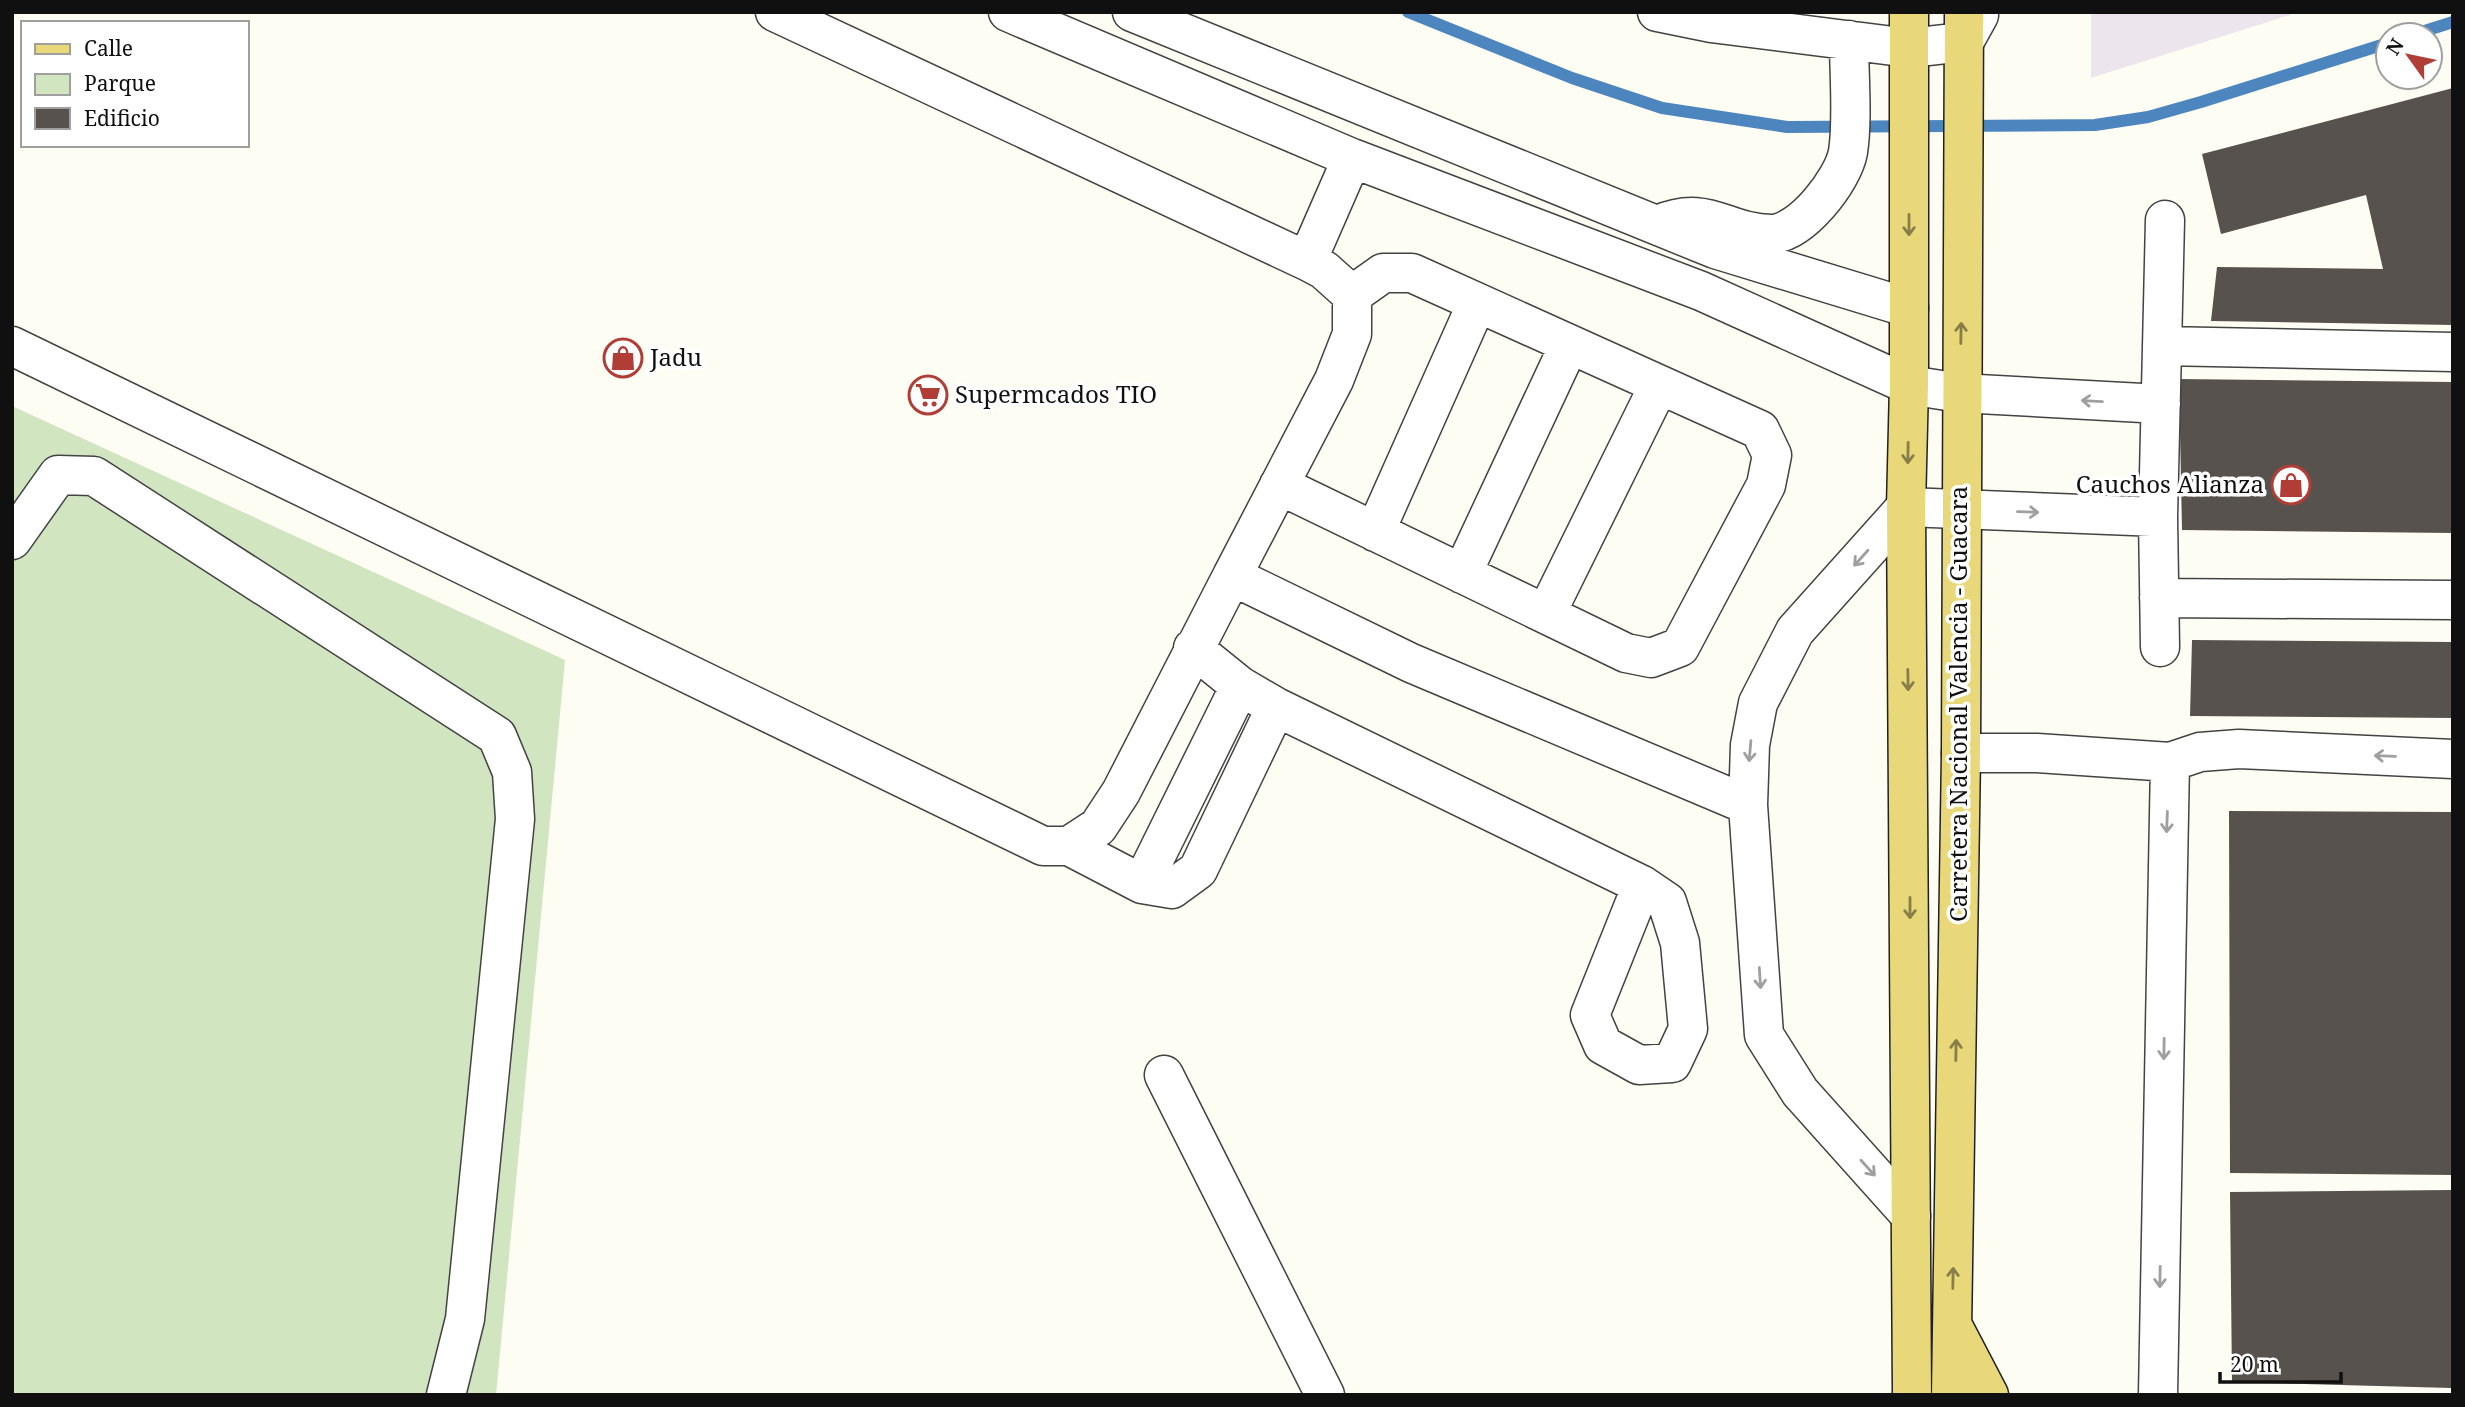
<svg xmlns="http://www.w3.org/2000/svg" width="2465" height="1407" viewBox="0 0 2465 1407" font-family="'Noto Serif',serif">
<rect width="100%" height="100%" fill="#fefdf4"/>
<path fill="#ede5ed" d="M2091,12H2299L2091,78Z"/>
<path fill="#d0e5c0" d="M12,406L565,660L496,1395H12Z"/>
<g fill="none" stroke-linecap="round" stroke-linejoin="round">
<path stroke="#4d86be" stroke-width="12" d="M1408,12L1572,78L1662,108L1787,127L2095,125L2148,117L2201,102L2388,43
M2412,35L2453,22"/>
</g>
<path fill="#57524d" d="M2453,88V325L2211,321L2217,267L2383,269L2366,195L2221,234L2202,154Z
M2179,379L2453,382V533L2182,530Z
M2192,640L2453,642V718L2190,716Z
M2229,811L2453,812V1175L2230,1173Z
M2451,1190V1388L2232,1382L2230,1192Z"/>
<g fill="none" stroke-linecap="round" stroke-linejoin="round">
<defs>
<path id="minor" d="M775,12L1307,261L1324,270L1352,295V334L1334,380L1232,576L1411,663L1748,805
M1008,12L1352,158L1701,291L1909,385L1960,393L2161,404
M1132,12L1715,249L1909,308
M1657,12L1711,23L1909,48L1964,42L1979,15
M1657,225C1708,203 1724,233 1771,234C1801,234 1843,180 1848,152C1853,120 1849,74 1849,40
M1307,261L1352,158
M12,346L1043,846H1069L1098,827L1121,792L1232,576
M2162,346L2453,352
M1279,485L1626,653L1651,658L1680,647L1766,485L1772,455L1760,430L1412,273H1383L1352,295
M1375,532L1477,303
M12,540L58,475L94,476L497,736L512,772L515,819L465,1319L446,1395
M1462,574L1569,345
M2159,598L2453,600
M1546,614L1659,385
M2160,647L2158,517L2165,220
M1193,648L1240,686L1276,707L1642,885L1667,902L1680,943L1688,1029L1672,1063L1639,1065L1603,1045L1590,1015L1642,885
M1961,753H2037L2170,762
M1069,846L1142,884L1172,889L1198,870L1276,707
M1142,884L1240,686
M1164,1075L1325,1395
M1911,1216L1800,1092L1764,1035L1748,805L1750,745L1758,703L1795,631L1906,507L2158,517
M2158,1395L2170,762L2200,752L2239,749L2453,759"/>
<path id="major" d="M1909,12V385L1906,507L1912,1395
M1954,1328L1989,1395
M1951,1395L1961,753L1964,12"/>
</defs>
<use href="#minor" stroke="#434343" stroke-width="41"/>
<use href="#major" stroke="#212121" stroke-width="41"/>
<use href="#minor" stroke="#fff" stroke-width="38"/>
<use href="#major" stroke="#e8d879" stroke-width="38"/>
</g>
<defs><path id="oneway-shaft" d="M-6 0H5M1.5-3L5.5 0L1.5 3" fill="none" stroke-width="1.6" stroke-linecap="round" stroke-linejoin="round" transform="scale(1.75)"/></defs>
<g stroke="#877e4a">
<use href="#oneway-shaft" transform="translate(1909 225) rotate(90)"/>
<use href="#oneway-shaft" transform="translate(1961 333) rotate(-89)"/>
<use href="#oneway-shaft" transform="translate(1908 453) rotate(91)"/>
<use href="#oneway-shaft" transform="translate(1908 680) rotate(89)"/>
<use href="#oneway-shaft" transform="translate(1910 908) rotate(90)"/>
<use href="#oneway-shaft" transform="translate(1956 1050) rotate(-89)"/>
<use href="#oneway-shaft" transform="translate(1953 1278) rotate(-89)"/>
</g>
<g stroke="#9f9f9f">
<use href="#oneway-shaft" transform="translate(2092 401) rotate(-177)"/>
<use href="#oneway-shaft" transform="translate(2028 512) rotate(2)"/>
<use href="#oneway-shaft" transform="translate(1861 558) rotate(132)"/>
<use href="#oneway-shaft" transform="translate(1750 751) rotate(95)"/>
<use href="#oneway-shaft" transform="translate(2385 756) rotate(-178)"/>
<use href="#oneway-shaft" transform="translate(2167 822) rotate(92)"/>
<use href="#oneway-shaft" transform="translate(1760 978) rotate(86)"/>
<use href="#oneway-shaft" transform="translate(2164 1049) rotate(91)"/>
<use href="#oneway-shaft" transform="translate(1868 1168) rotate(48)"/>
<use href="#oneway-shaft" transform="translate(2160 1277) rotate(91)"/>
</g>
<defs>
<symbol id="shop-ring" viewBox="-11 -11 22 22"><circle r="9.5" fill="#fff" stroke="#b03e37" stroke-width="1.5"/><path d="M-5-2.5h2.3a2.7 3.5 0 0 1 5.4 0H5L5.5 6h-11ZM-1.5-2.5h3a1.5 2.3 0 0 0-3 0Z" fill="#b03e37"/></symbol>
<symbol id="supermarket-ring" viewBox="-11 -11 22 22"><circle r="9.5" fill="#fff" stroke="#b03e37" stroke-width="1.5"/><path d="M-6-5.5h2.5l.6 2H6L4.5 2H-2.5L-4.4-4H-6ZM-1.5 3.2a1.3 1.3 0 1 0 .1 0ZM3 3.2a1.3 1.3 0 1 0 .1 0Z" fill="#b03e37"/></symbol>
</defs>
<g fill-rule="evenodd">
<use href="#shop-ring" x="601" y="336" width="44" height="44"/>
<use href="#supermarket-ring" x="906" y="373" width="44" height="44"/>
<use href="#shop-ring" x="2269" y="463" width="44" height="44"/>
</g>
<g text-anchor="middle" stroke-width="7" stroke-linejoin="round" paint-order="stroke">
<g font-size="24" fill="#101010" stroke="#fff" text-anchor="start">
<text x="650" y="366">Jadu</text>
<text x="955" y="403">Supermcados TIO</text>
<text x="2264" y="493" text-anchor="end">Cauchos Alianza</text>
</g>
<g font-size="24" fill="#101010" stroke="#fff">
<text transform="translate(1959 704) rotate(-90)" y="8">Carretera Nacional Valencia - Guacara</text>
</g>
</g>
<rect width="2465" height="1407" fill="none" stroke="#101010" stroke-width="28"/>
<rect x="21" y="21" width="228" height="126" fill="#ffffff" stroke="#9f9f9f" stroke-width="2"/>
<rect x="35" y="44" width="35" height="10" fill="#e8d879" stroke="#9f9f9f" stroke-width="2"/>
<text x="84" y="56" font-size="21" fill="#101010">Calle</text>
<rect x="35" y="74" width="35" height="21" fill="#d0e5c0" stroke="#9f9f9f" stroke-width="2"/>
<text x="84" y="91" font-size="21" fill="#101010">Parque</text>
<rect x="35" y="108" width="35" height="21" fill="#57524d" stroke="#9f9f9f" stroke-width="2"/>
<text x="84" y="126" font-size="21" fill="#101010">Edificio</text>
<g transform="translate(2409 56) rotate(303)"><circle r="33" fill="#ffffff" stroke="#9f9f9f" stroke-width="2"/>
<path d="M0-5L12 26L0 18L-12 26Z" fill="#b03e37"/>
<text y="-10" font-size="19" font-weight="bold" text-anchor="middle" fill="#101010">N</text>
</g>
<path d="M2220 1372v10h121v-10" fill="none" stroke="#101010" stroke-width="3.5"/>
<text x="2230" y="1372" font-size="21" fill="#101010" stroke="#ffffff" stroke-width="5" paint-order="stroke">20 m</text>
</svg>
